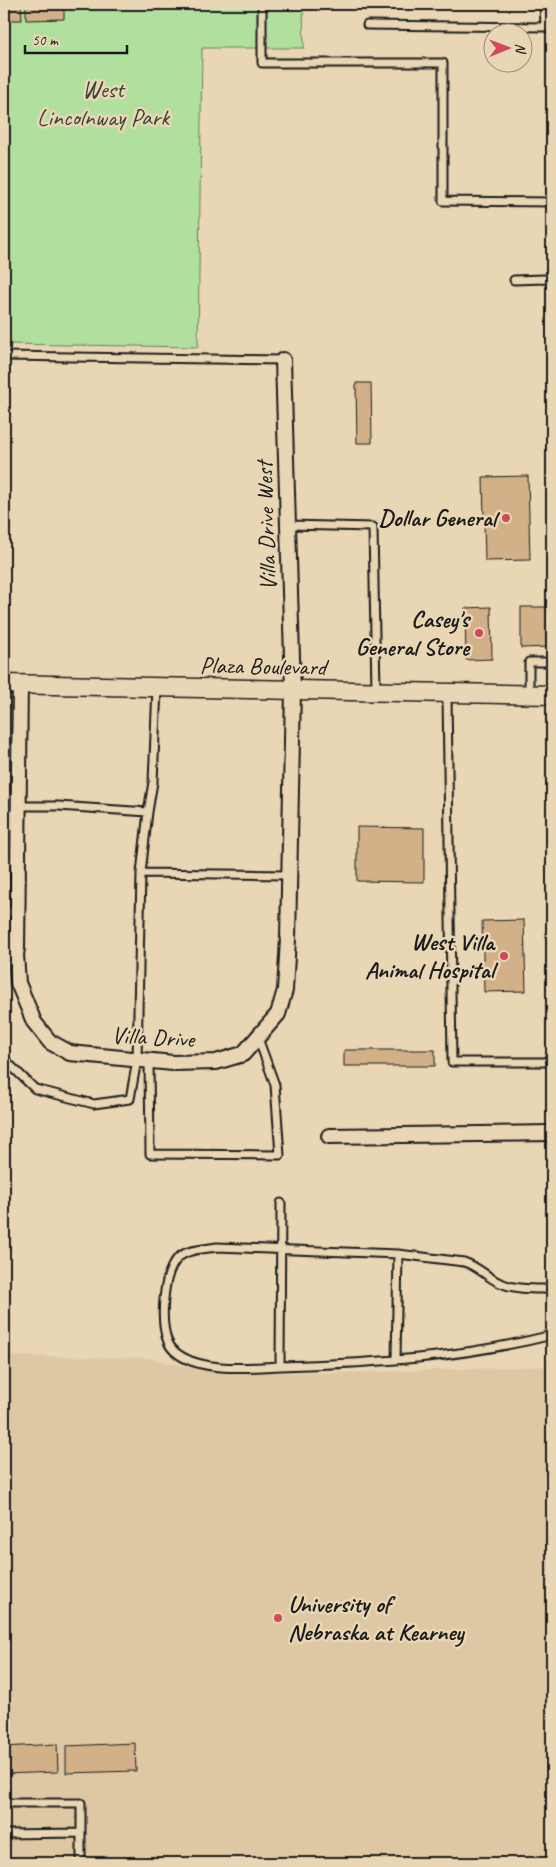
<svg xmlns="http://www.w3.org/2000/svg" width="556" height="1867" viewBox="0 0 556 1867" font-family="Caveat,sans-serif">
<rect width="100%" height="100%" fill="#e9d6b4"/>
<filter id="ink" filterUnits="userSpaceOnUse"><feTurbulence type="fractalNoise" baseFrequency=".02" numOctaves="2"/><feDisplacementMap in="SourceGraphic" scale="10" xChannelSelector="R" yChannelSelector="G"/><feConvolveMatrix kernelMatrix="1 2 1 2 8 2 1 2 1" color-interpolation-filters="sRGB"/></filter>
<g filter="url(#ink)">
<path fill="#dec8a4" d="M4,1356L149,1358L211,1372L344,1373L552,1366V1863H4Z"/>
<path fill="#b1df9e" stroke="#667e5d" d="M4,4H303L304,48H202L198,347L4,344Z"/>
<path fill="#d2b188" stroke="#1c1c1c" d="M4,4H21L22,20H4Z
M26,4H64V19L26,20Z
M356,383H371L372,443H357Z
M528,476L530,560L485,561L483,477Z
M491,607L492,659L466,660L465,608Z
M521,607H552V647L521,648Z
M357,827L424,828V882L357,881Z
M524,920L526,991L484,992L482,921Z
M344,1050H435V1066H344Z
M135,1743L136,1771L66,1773V1746Z
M57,1744L58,1772L4,1774V1747Z"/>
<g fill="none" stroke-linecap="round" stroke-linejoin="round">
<defs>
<path id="service" d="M262,4V63H443V201L552,202
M544,4L545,27
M367,25L545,27L552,30
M514,280L544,279L552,281
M4,356L283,360
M288,525L373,527L376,691
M447,694L452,1062H552
M529,694V662H552
M19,806H58L148,812
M141,873L290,875
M4,912H18
M4,956L16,955
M4,1059L35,1089L94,1104L130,1099L137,1060L141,873L148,812L153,782L157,688
M149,1061L150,1154L280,1155L275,1085L258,1038
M398,1254L464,1262C477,1266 486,1276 498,1282C515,1290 534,1289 552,1289
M396,1360L398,1254L217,1247C205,1249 187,1249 178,1258C162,1274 160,1323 168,1342C172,1352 181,1357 191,1361C218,1371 253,1367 281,1366C374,1363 462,1358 552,1335
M280,1366L281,1203
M4,1803H81V1863
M4,1834L81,1833"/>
<path id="minor" d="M20,684L17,948L16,955L18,983L34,1022L50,1042L70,1053L173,1063L216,1062L243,1054L278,1014L285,990L288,939L293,690L283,360
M329,1136L552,1133"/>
<path id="tertiary" d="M4,684L552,695"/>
</defs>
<use href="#service" stroke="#1c1c1c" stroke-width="11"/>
<use href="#minor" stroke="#1c1c1c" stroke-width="18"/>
<use href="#tertiary" stroke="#1c1c1c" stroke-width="21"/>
<use href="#service" stroke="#e9d6b4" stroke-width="7"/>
<use href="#minor" stroke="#e9d6b4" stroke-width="14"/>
<use href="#tertiary" stroke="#e9d6b4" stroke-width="18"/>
</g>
</g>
<g fill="#d1495b" stroke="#e9d6b4" stroke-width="2">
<circle cx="506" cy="518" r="5"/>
<circle cx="479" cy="633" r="5"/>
<circle cx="504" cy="956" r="5"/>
<circle cx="278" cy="1618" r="5"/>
</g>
<g text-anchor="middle" stroke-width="5" stroke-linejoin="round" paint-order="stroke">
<g font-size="24" fill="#3a4336" stroke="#e9d6b4">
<text x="103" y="97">West<tspan x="103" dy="28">Lincolnway Park</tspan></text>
</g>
<g font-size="24" font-weight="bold" fill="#1c1c1c" stroke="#e9d6b4" text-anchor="end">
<text x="496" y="526">Dollar General</text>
<text x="469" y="627">Casey's<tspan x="469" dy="28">General Store</tspan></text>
<text x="494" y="950">West Villa<tspan x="494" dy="28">Animal Hospital</tspan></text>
<text x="288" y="1612" text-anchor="start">University of<tspan x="288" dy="28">Nebraska at Kearney</tspan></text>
</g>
<g font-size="24" fill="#1c1c1c" stroke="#e9d6b4">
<text transform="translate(266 526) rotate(-92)" y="8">Villa Drive West</text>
<text transform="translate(263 666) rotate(1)" y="8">Plaza Boulevard</text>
<text transform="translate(153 1037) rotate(3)" y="8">Villa Drive</text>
</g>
</g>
<rect width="556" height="1867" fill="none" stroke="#e9d6b4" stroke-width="20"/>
<rect x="10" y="10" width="536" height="1847" fill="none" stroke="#1c1c1c" stroke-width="2" filter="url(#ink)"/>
<g transform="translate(508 48) rotate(89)"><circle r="24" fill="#e9d6b4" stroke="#978c77"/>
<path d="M0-4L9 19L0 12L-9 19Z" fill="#d1495b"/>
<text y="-8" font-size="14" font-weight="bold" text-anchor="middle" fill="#1c1c1c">N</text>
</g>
<path d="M25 45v8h102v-8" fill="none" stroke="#1c1c1c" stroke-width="2.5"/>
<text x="32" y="45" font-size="15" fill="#1c1c1c" stroke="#e9d6b4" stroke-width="4" paint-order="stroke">50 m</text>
</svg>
